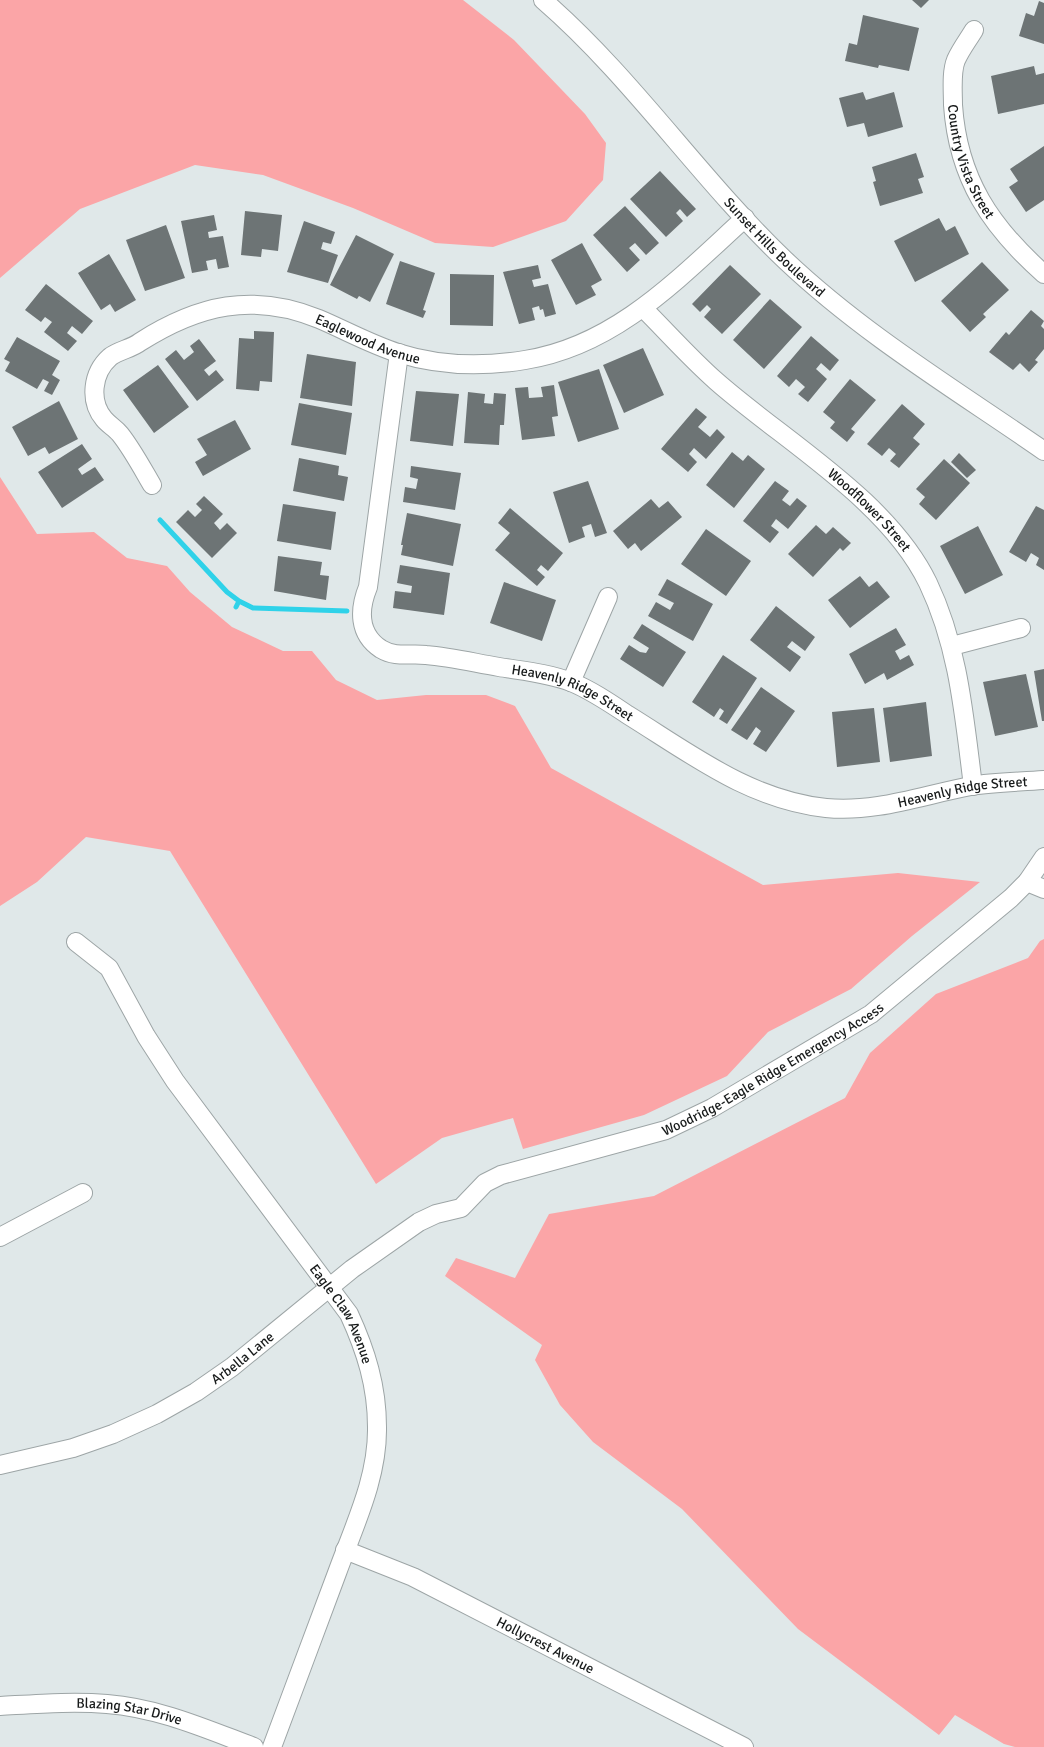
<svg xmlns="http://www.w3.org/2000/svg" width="1044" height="1747" viewBox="0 0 1044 1747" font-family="Signika,sans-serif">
<rect width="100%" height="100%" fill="#e0e8e9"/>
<path fill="#fba5a7" d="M0,0H463L514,40L585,114L606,143L603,180L566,221L493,247L435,243L353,208L263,175L195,165L80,209L0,278Z
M0,477L37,534L94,532L127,558L167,566L190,592L232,627L283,651H312L336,680L377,700L426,695H486L515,706L551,768L763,885L898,873L980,882L912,936L851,989L768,1032L727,1076L644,1115L523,1149L513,1118L442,1138L376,1184L170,851L86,837L37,882L0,906Z
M1044,939V1747H1015L1004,1744L955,1715L939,1735L798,1629L682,1509L593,1442L560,1405L535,1360L542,1345L445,1276L456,1258L515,1278L549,1214L654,1196L845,1098L870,1053L936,994L1028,958L1040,941Z"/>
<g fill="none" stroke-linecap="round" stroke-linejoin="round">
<path stroke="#2fd2e9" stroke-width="5" d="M160,520L227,592L239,601
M236,607L239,601L253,608L347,611"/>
</g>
<path fill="#6d7475" d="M912,0H929L921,8Z
M1039,1L1044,3V44L1019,36L1026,13L1034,16Z
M863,15L919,28L909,71L879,65L878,68L845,61L849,43L857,45Z
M1034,66L1036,75L1044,73V104L998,114L991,76Z
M863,92L866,100L894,92L903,127L868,137L864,123L847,127L839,98Z
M1044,146V200L1026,212L1009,187L1018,181L1010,169Z
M916,153L924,177L918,179L923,193L880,206L873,182L876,181L872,167Z
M660,171L696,209L687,217L680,209L676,213L683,221L666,237L630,199Z
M625,206L659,243L646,255L635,243L629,248L640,260L627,272L593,235Z
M245,211L282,215L278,251L262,249L261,257L241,255Z
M214,215L217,230L208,232L209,238L223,236L229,267L218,269L216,259L206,261L208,270L192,273L181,221Z
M939,218L946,231L955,226L969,254L915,282L894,241Z
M304,221L335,232L331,244L323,242L321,249L338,255L328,283L287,272Z
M166,225L185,278L145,291L126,240Z
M356,235L394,254L370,302L359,296L357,299L330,285Z
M582,243L602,280L591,286L596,295L576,305L551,260Z
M109,254L136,300L115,312L110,304L101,310L78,273Z
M400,261L435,273L423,310L426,311L423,318L386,304Z
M982,262L1009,290L983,314L986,317L970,332L941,301Z
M538,265L541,278L532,280L534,287L548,284L556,314L545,317L543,309L540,310L539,306L532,308L535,320L519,324L503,272Z
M730,265L761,294L722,334L704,317L711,309L707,305L700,312L692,304Z
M450,274L494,275L493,326L450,325Z
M46,284L93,321L82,334L72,326L67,333L77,341L68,351L44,332L52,322L45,317L41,322L25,310Z
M770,299L802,327L764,369L733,340Z
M1031,310L1044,321L1041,326L1044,329V349L1035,360L1038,362L1029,372L1020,363L1013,370L989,352L1006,332L1009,335Z
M254,331L274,332L272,382L260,381L259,391L236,389L239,338L254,339Z
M811,336L839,360L830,371L821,363L816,369L827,379L808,402L798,394L805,387L796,379L789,387L777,376Z
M17,337L60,361L52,375L60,380L52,395L44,391L49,382L43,379L37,389L5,371L10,362L4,359Z
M199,339L216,361L204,370L209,376L216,370L224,380L197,401L165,359L176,350L184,360L194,352L190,346Z
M643,348L664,395L624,413L603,365Z
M307,354L356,362L352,406L300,398Z
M158,365L189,407L154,433L123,390Z
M599,369L619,429L578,442L558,382Z
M850,379L876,400L851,429L855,432L847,442L830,428L835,422L823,412Z
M554,385L558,416L552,417L555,436L522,440L515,388L528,387L529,398L543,397L541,387Z
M416,391L459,394L453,446L410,441Z
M468,392L485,394L484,403L493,404L494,393L506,394L504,425H500L499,445L464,443Z
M59,401L78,439L49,454L45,447L28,456L12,427Z
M299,403L352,413L346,455L291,445Z
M902,404L925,424L913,438L920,444L899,468L890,461L896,454L889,448L882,456L867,444Z
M696,408L707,417L698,427L710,437L717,429L725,437L706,459L694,448L689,454L697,462L688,472L661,449Z
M235,420L251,449L203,476L195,462L207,455L197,439Z
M82,444L92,459L78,469L82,475L95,467L104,480L62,508L38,472Z
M732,452L743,461L748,455L765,469L734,508L706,485Z
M959,453L976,470L967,478L951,462Z
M299,458L339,466L338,475L348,477L344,501L293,491Z
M944,459L970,483L936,520L919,504L925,497L916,489Z
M411,466L461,473L455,510L403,502L405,487L416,489L418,479L410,477Z
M588,481L607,533L595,537L591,524L582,527L585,537L569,543L553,492Z
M775,481L789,491L782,500L790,506L797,498L807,506L788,529L776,519L771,526L779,532L770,543L743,521Z
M204,496L223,514L214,523L220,530L227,523L237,533L212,558L176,522L188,510L195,517L202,510L196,504Z
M651,499L659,508L668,501L682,517L641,551L635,543L628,549L613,531Z
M283,504L336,512L331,550L277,541Z
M1036,506L1044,510V570L1036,565L1039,558L1031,553L1026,562L1009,552Z
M510,508L563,553L548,571L541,565L537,570L545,577L537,586L495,550L510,533L498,523Z
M407,513L461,524L453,566L401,555L403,545H401Z
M816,525L826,534L833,527L851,543L843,551L840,548L813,577L788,554Z
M978,526L1003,575L965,594L940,546Z
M706,529L751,561L726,596L681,564Z
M278,556L322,562L320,575L329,576L326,600L274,591Z
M400,565L450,573L444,615L393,608L395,591L411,593L412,586L397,583Z
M860,576L869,587L877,581L890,597L850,628L828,600Z
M667,579L713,604L693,641L648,616L656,602L670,610L674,603L658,595Z
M504,582L556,600L542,641L490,623Z
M776,606L815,637L805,651L792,641L787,647L801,657L790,672L750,640Z
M642,624L686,652L663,687L620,659L629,645L640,652L646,653L649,648L633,638Z
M896,628L906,645L895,651L900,660L909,655L914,665L887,680L884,673L865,684L849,654Z
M723,655L757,678L727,724L719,719L724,711L720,708L714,717L692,702Z
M1044,669V721H1042L1034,671Z
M1026,674L1038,727L995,736L983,682Z
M761,687L795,711L766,752L753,744L761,731L756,727L747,740L731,730Z
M926,702L932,756L890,762L883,708Z
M874,708L880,762L837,767L832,712Z"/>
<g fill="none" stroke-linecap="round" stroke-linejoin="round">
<defs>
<g id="minor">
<path id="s1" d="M543,0C633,78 699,178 785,260C863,334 956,390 1044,451"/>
<path id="s2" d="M974,30C968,40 961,49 956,60C951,72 953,92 953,105C958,179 991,227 1044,274"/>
<path id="s3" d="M643,308C667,332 690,358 716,381C784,441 888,500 928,583C959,648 964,716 973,786"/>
<path id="s4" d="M399,353L368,587C359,609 358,634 381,649C396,658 410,653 426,655C451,657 475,663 499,667C523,671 548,673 571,682C591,690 610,703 628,715C691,754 750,800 826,808C875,813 923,795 971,786C994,782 1020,782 1044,780"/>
<path id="s5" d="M152,485C142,468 132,449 120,434C115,428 109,425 104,419C89,401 92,373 110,357C119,350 131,349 140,342C198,305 253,292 319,319C345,330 370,344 398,353C439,366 482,367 525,360C616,346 680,277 745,218"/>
<path d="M952,646L1021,628"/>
<path d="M571,682L608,597"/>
<path d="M1027,882L1044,889"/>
<path id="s6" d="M76,942L109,968L146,1036L175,1081L349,1314C366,1351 377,1386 377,1427C378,1478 354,1526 337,1573C315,1631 294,1689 272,1747"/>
<path d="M0,1237L83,1193"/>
<path id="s7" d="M0,1465L73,1448L113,1434L157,1414L196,1392L232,1367L352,1269L419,1222L436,1214L461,1208L485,1183L501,1175L666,1130L712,1108L871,1014L1011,898L1027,882L1044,857"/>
<path id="s8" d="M345,1550L413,1577L744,1747"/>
<path id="s9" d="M0,1706C36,1704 72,1701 107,1704C159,1708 206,1729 254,1747"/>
</g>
</defs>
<use href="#minor" stroke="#9da5a6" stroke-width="20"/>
<use href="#minor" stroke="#fff" stroke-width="18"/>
</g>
<g text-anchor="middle" stroke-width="5" stroke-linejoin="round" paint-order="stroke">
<g font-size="14" fill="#181b1b" stroke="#edf5f6">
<text dy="5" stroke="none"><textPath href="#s2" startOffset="140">Country Vista Street</textPath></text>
<text dy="5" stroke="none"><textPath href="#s1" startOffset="339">Sunset Hills Boulevard</textPath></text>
<text dy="5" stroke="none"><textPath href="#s5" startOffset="426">Eaglewood Avenue</textPath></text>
<text dy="5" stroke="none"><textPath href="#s3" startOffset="304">Woodflower Street</textPath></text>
<text dy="5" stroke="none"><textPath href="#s4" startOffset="504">Heavenly Ridge Street</textPath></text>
<text dy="5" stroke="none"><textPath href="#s4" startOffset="924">Heavenly Ridge Street</textPath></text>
<text dy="5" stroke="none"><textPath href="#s7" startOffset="882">Woodridge-Eagle Ridge Emergency Access</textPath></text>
<text dy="5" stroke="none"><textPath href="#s6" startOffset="460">Eagle Claw Avenue</textPath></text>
<text dy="5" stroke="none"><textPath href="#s7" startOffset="268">Arbella Lane</textPath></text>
<text dy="5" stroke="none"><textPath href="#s8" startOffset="222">Hollycrest Avenue</textPath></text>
<text dy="5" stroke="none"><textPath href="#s9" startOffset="130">Blazing Star Drive</textPath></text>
</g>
</g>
</svg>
